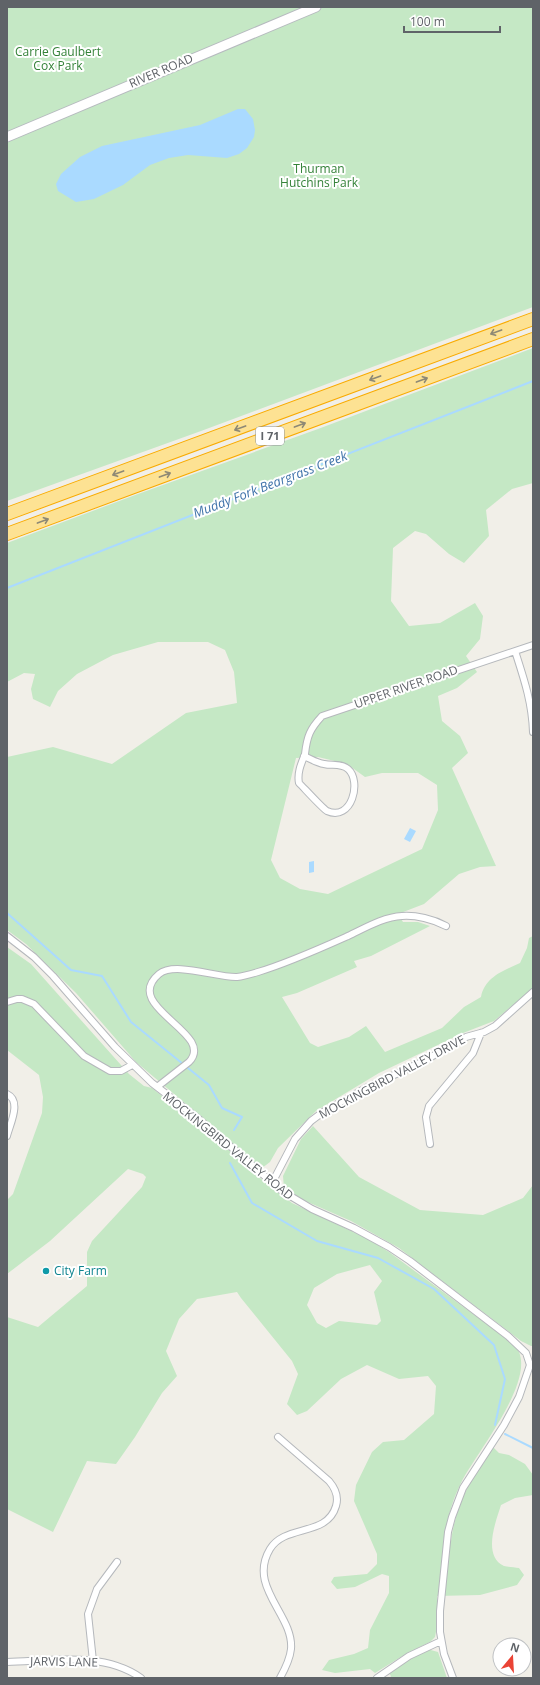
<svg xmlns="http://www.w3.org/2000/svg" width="540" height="1685" viewBox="0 0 540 1685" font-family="'Open Sans',sans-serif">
<rect width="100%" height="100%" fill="#f1efe8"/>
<path fill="#c5e8c5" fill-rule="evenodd" d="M7,7H533V307L201,431L7,501Z
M533,348V483L512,489L486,510L489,536L464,563L449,554L426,534L415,531L393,548L391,601L409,626L440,623L475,603L483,616L480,639L466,656L477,672L457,688L438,696L442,721L460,736L468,753L452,768L496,866L480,867L459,874L424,904L398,914L403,922H418L430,926L371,956L354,961L357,967L297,993L282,997L310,1043L318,1047L349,1037L366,1026L385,1052L442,1028L464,1007L481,997C485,977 503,971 520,963L527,948L529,938L533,936V988L494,1021L463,1033L379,1073L316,1111L278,1148L270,1162L262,1168L136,1062L76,993L26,944L7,930V757L53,747L112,764L186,713L237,703L234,672L225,650L208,642H158L113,655L77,674L58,691L50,707L33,699L31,689L35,674L24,673L7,682V543L138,494L318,429ZM318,757L347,764L365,777L382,773H418L437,785L438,810L422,849L328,894L300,889L280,878L271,860L296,758Z
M7,947L31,964L129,1074L144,1086L152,1088L222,1144L255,1174L292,1203L368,1239L389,1252L511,1342C514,1345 517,1349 519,1352C533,1385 476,1453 461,1483C451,1503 447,1521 443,1543L451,1541C456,1503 472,1477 492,1446L499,1453L509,1455L525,1464L533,1475V1495L515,1498L501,1505C496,1521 482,1556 504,1566C508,1567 514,1567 519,1568L524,1575L517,1585L480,1595L437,1596V1626L435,1637L430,1642L409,1652L375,1673L370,1669L335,1673L322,1670L329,1660L354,1654L368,1648L370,1630L389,1593V1576L382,1574L355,1587L337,1589L331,1582L334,1577L367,1574L377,1564V1554L354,1501L356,1485L372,1452L383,1442L404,1440L434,1414L436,1386L428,1376L399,1379L367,1365L341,1379L307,1411L297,1415L287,1404L298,1374L292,1361L241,1298L237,1292L197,1299L179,1319L166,1351L177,1376L162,1393L135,1437L116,1464L87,1461L53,1532L7,1509V1317L38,1327L87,1286V1252L92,1241L142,1187L146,1177L143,1174L128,1169L50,1241L7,1274V1200L13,1194L42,1113L43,1097L39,1075L7,1050ZM370,1265L382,1281L374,1292L381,1321L377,1325L339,1321L326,1328L317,1323L307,1305L314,1288L337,1274Z
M313,1126L359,1177L420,1210L483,1215L523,1198L533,1185V1346H531L521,1341L399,1248L351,1221L294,1196L284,1188L283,1176L301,1139Z
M427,1649L438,1652L447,1678H390L391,1676L388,1672Z"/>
<path fill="#aadaff" d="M238,109H245L253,119L255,130L254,137L247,148L239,154L227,158L188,155L169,158L150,165L123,185L94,199L76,202L58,191L56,184L61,174L80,157L102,146L200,125Z
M410,828L416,831L410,842L404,839Z
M314,861V872L309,873V862Z"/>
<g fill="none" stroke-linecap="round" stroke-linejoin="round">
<path stroke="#aadaff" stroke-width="2" d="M7,588L533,381
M7,913L71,970L102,976L131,1022L209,1085L222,1108L242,1117L234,1130
M230,1163L252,1203L317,1241L378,1258L434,1289L494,1345L505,1379L495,1425
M505,1434L533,1448"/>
<defs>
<path id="street" d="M515,651C524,679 532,702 533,732
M304,756C311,759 317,763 324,764C332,766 341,763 348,769C362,781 352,822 327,811C323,809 304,788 299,783C297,773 301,764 305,754C307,736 310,729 322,716L533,645
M7,936L34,957L53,976L115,1047L152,1083L200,1120L282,1191L312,1209L354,1228L389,1247L410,1261L508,1336L526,1353L530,1365L519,1397L504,1425L463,1488L452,1517L448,1532L440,1611V1632L444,1654L453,1678
M7,1002L17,999H22L34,1004L84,1056L110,1071H121L132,1065
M157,1087L189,1062C217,1033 120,1007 159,974C175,961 217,978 237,977C244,976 251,974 258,972C288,963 319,949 348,936C365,928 383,917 402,916C416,915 433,919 446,926
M7,1094C22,1101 10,1124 7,1136
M430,1144L426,1117L429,1106L473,1053L481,1033
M272,1183L295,1139L311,1121L323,1112L366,1088L424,1061L466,1037L484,1032L495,1026L533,992
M278,1437L329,1481C335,1488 339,1496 336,1506C327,1537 285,1524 270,1549C247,1587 294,1615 291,1649C290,1659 285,1669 280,1678
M93,1661L88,1614L97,1589L117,1562
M7,1662C50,1661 103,1651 141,1678
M377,1678L409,1656L441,1641"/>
<path id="secondary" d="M7,137L316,7"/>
<path id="highway" d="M7,514L533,319
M7,534L533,339"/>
</defs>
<use href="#street" stroke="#b5b8bc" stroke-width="8"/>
<use href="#secondary" stroke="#b6babf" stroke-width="11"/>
<use href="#highway" stroke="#f9ab00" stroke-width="14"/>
<use href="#street" stroke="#fff" stroke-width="6"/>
<use href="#secondary" stroke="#fff" stroke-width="9"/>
<use href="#highway" stroke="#fde293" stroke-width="12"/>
</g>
<defs><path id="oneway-shaft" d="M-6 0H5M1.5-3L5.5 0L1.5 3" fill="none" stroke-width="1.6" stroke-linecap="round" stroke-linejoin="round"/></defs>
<g stroke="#8e8975">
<use href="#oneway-shaft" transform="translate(496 332) rotate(160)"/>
<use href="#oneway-shaft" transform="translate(375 378) rotate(160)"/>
<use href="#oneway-shaft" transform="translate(422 380) rotate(-20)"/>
<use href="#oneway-shaft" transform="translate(300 425) rotate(-20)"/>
<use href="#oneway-shaft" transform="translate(240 428) rotate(160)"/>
<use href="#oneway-shaft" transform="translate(118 473) rotate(160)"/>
<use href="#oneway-shaft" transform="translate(165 475) rotate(-20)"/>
<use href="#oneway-shaft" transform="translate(43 521) rotate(-20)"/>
</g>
<circle fill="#0f9aa8" stroke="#fff" stroke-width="1.5" cx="46" cy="1271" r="4"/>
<g text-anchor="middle" stroke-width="4" stroke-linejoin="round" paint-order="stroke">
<rect fill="#fff" stroke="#8f9295" stroke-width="1" x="256" y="427" width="28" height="18" rx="3"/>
<g font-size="11" font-weight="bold" fill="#5f6368">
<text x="270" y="440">I 71</text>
</g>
<g font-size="12" fill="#348238" stroke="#fff">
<text x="58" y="56">Carrie Gaulbert<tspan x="58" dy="14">Cox Park</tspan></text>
<text x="319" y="173">Thurman<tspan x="319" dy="14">Hutchins Park</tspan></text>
</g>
<g font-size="12" fill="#5f6368" stroke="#fff">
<text transform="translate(161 71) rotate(-23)" y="4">RIVER ROAD</text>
<text transform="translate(406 687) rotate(-19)" y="4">UPPER RIVER ROAD</text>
<text transform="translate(392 1077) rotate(-28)" y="4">MOCKINGBIRD VALLEY DRIVE</text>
<text transform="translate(228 1146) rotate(39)" y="4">MOCKINGBIRD VALLEY ROAD</text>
<text transform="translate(64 1662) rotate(1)" y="4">JARVIS LANE</text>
</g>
<g font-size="12" fill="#0d838f" stroke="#fff" text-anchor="start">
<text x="54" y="1275">City Farm</text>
</g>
<g font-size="13" font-style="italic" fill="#4174aa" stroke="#fff">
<text transform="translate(270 484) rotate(-21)" y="5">Muddy Fork Beargrass Creek</text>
</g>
</g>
<rect width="540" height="1685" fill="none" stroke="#5f6368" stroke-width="16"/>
<g transform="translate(512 1657) rotate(18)"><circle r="19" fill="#ffffff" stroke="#bfc1c3"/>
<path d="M0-3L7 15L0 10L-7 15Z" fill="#ea4335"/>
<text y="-6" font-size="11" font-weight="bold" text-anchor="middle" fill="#5f6368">N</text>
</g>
<path d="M404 26v6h96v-6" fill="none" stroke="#5f6368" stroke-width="2"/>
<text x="410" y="26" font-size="12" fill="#5f6368" stroke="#ffffff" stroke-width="3" paint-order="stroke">100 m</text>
</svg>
